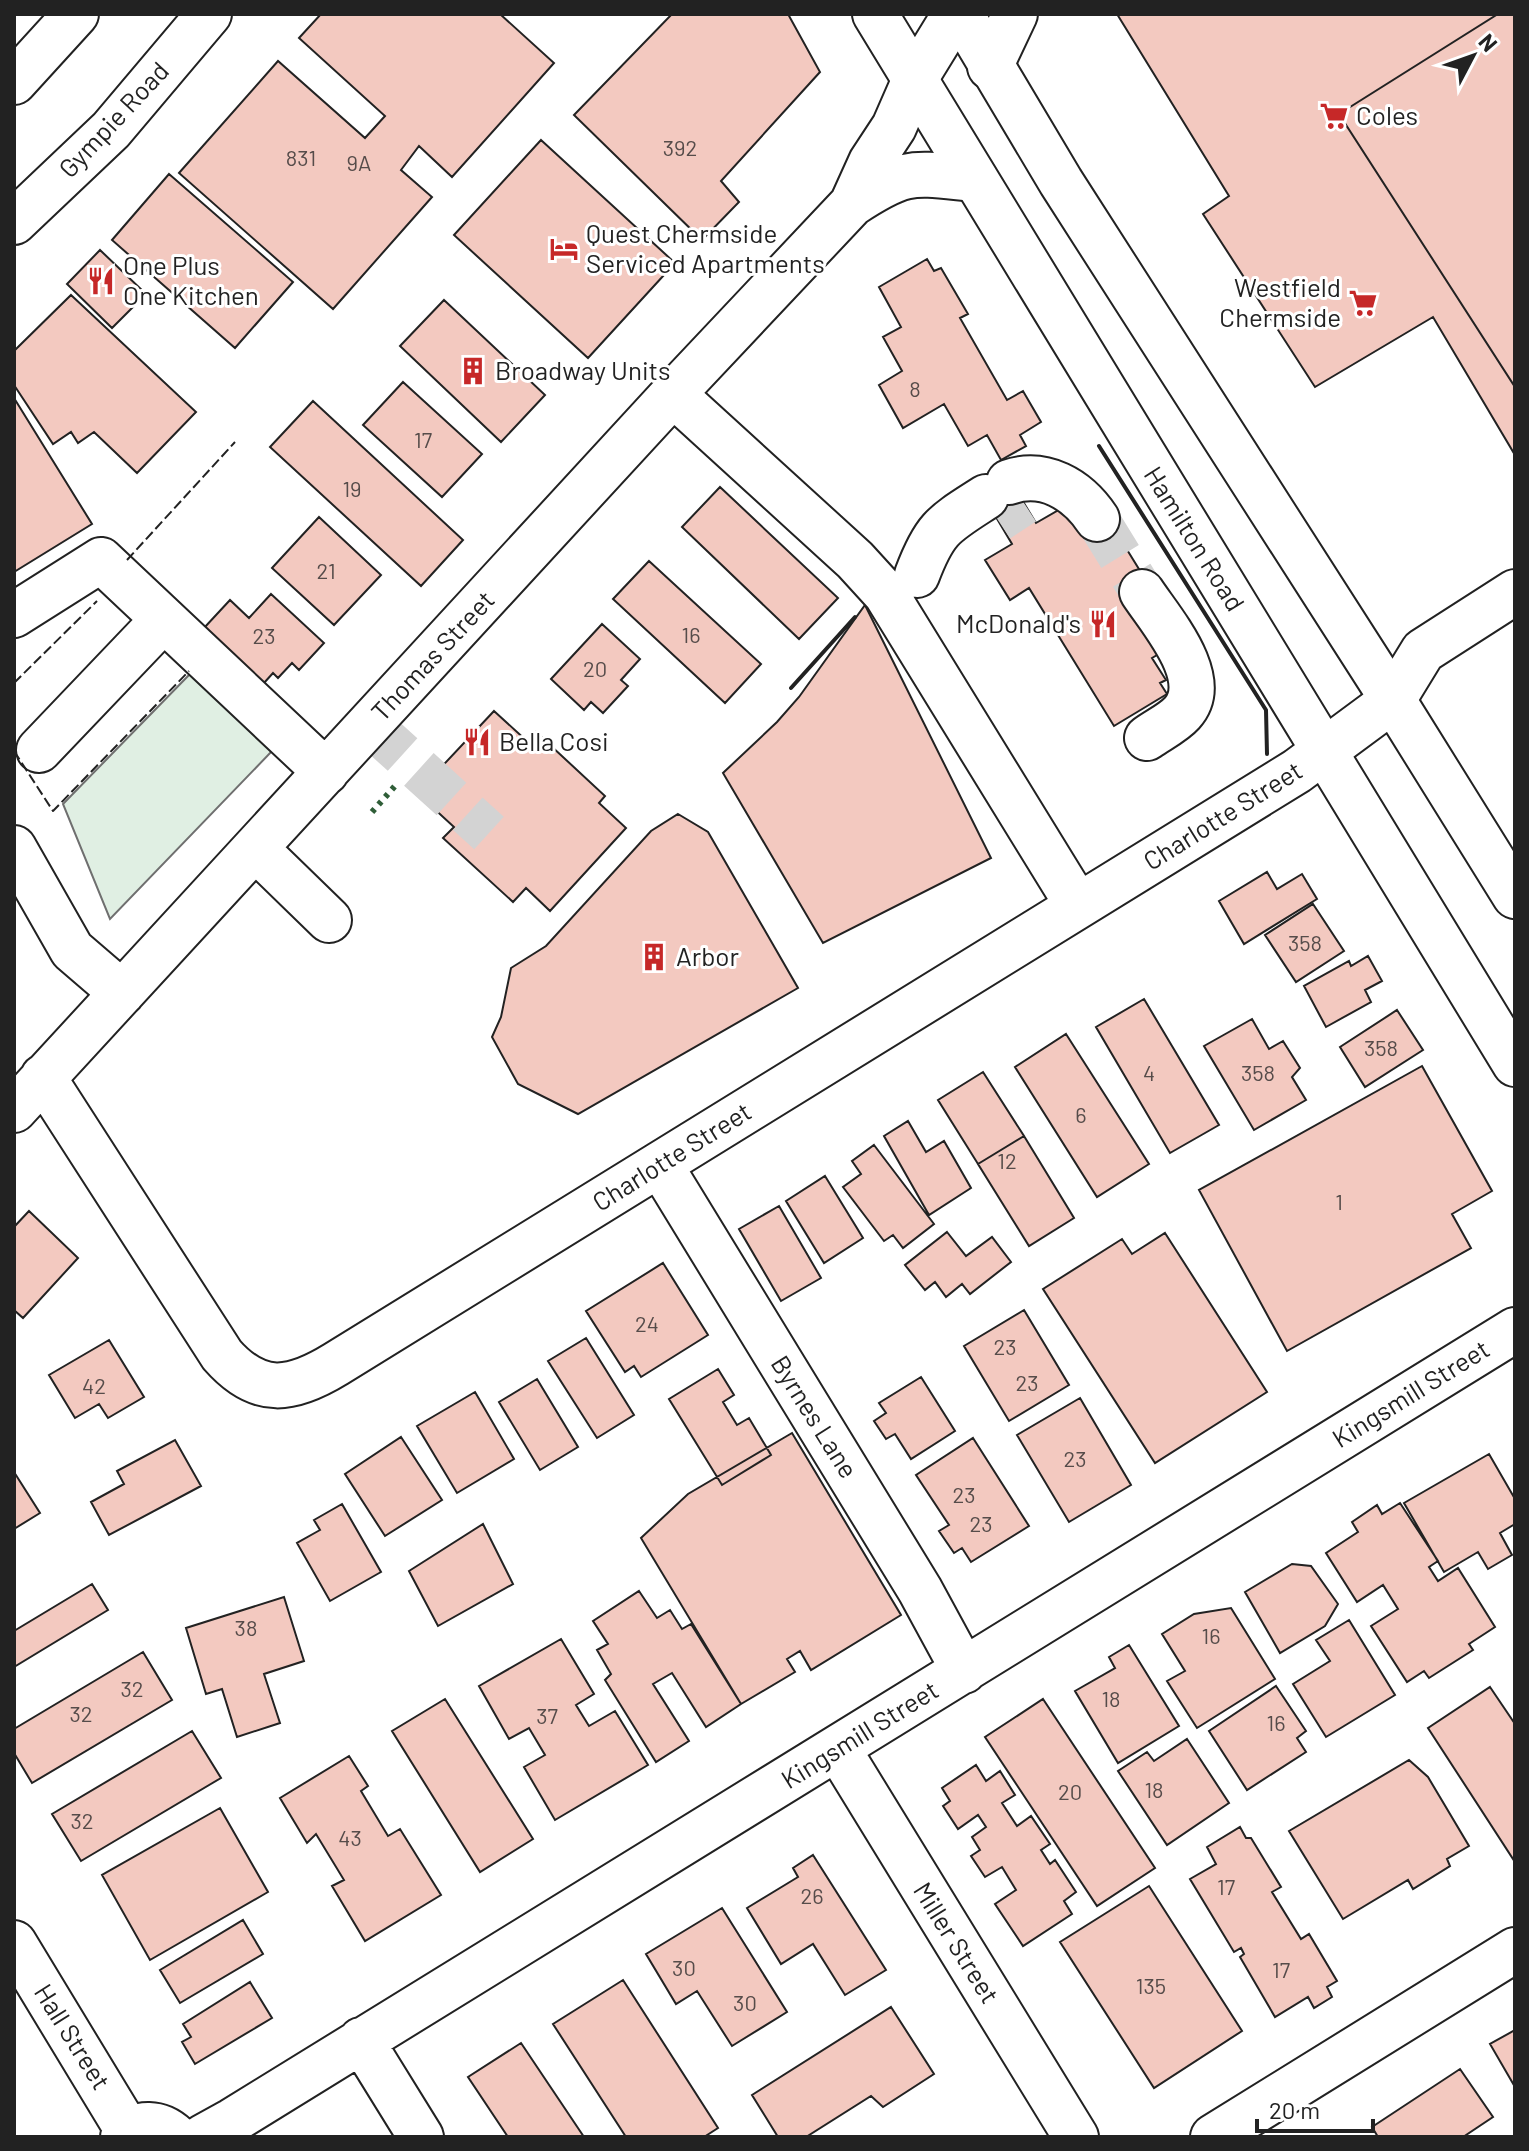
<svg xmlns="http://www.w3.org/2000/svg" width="1529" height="2151" viewBox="0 0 1529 2151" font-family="Barlow,sans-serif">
<rect width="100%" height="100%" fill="#fff"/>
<path fill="#e0efe3" stroke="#6f6f6f" stroke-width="2" d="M190,674L273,750L110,919L63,804Z"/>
<path fill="#f3c9c0" stroke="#222" stroke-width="2" d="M321,14H500L554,63L452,177L419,146L401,170L432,197L333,309L179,173L278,61L365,138L385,116L299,38Z
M672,14H788L820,72L721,181L739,202L702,240L574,115Z
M1117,14H1515V455L1433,317L1315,387L1203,214L1229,196Z
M1498,14H1515V387L1339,114Z
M541,140L675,263L588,358L454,235Z
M169,174L293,282L235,348L112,240Z
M100,250L146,294L112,328L67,284Z
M927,259L934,271L941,268L968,314L960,318L1007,400L1023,391L1041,422L1020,435L1026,446L1001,460L987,435L968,446L944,404L903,428L879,385L902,371L883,337L901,327L879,287Z
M71,295L196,412L137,473L94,432L78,443L71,432L53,444L14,385V351Z
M444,300L545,395L501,442L400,346Z
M403,382L482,454L442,497L363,425Z
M14,398L92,524L14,572Z
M313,401L463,540L421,586L270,447Z
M720,487L838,598L799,639L682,527Z
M1016,490L1036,523L1069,504L1105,514L1150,587L1169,648L1152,658L1166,680L1160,683L1167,694L1114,726L1029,588L1010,600L985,560L1012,544L990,507Z
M319,517L381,575L334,625L272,568Z
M649,561L761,664L725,703L613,599Z
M271,594L324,643L299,670L292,663L278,678L273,673L264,683L204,628L230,600L249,618Z
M865,605L991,858L823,943L723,773L777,722L799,697Z
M602,624L640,659L621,680L628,686L603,713L591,702L584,710L551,679Z
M494,711L528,742L536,732L605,796L599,803L626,828L550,911L526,888L513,902L443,838L454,827L417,793Z
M678,814L708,832L798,988L578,1114L518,1084L492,1037L501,1017L511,968L546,946L651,831Z
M1267,872L1277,889L1302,874L1317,899L1244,944L1219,901Z
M1313,904L1344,951L1296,982L1265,935Z
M1368,956L1382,981L1365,990L1371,1002L1326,1027L1304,986L1349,961L1351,966Z
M1144,999L1219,1125L1170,1153L1096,1027Z
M1397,1010L1423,1050L1365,1087L1340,1047Z
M1252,1019L1269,1049L1283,1041L1300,1068L1292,1077L1306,1100L1254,1130L1204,1046Z
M1066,1034L1149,1164L1097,1197L1015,1067Z
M1422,1066L1492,1191L1452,1214L1471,1248L1287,1351L1199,1190Z
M983,1072L1024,1136L978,1164L938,1100Z
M908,1121L926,1152L944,1141L971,1188L929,1215L884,1136Z
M1024,1136L1074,1218L1029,1246L978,1164Z
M874,1145L934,1224L903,1248L893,1235L884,1241L843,1187L861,1174L852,1161Z
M825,1176L863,1238L824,1263L786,1201Z
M779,1206L821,1278L781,1301L739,1229Z
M29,1211L78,1258L23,1318L14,1310V1227Z
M947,1232L966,1256L992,1237L1011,1262L970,1294L962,1284L946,1297L935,1282L925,1290L905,1265Z
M1165,1233L1267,1392L1155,1463L1043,1289L1122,1239L1132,1254Z
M663,1263L708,1335L641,1377L634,1366L625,1372L586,1311Z
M1024,1310L1069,1385L1009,1421L964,1346Z
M586,1338L634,1415L597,1438L548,1361Z
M109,1340L144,1397L108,1418L99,1404L75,1418L49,1375Z
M718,1369L734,1395L723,1402L737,1425L749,1418L771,1455L722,1485L669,1399Z
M921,1377L955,1431L911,1459L895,1434L886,1439L874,1421L886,1413L879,1403Z
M537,1379L578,1447L540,1470L499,1402Z
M475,1392L514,1459L457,1493L417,1426Z
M1080,1398L1131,1485L1069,1522L1017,1435Z
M792,1433L901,1615L811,1670L800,1651L787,1659L795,1672L741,1704L641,1538L688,1494Z
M401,1437L442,1500L385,1536L345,1474Z
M973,1438L1029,1526L971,1562L962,1548L954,1553L939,1531L949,1525L916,1475Z
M175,1440L201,1486L109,1535L91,1502L124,1484L117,1471Z
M1489,1454L1515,1499V1524L1500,1533L1512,1555L1488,1569L1478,1552L1444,1572L1404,1503Z
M14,1472L40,1513L14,1529Z
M1400,1503L1438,1561L1429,1567L1438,1581L1458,1568L1495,1627L1469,1644L1473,1650L1429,1678L1424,1671L1407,1682L1371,1626L1398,1609L1383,1585L1357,1602L1326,1553L1358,1532L1352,1522L1377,1505L1382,1514Z
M342,1504L381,1572L330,1601L297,1543L320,1530L314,1520Z
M483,1524L513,1584L438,1626L409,1571Z
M1292,1564L1311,1566L1338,1604L1325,1626L1280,1653L1245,1592Z
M92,1584L108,1610L14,1667V1631Z
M639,1591L657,1618L670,1610L682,1629L691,1624L741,1704L706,1727L672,1673L653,1684L689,1741L656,1762L605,1680L611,1674L597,1650L608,1644L593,1621Z
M284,1597L304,1661L264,1674L280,1723L237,1737L222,1689L206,1694L186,1628Z
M1231,1608L1275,1679L1197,1728L1167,1681L1185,1671L1162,1634L1194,1614Z
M1349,1620L1395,1695L1326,1737L1293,1684L1330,1661L1316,1640Z
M561,1639L594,1694L576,1705L589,1726L615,1711L648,1765L555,1820L524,1767L545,1755L529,1728L509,1739L479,1686Z
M1129,1645L1179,1726L1118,1763L1075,1691L1115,1668L1109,1657Z
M143,1652L172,1700L32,1783L14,1753V1729Z
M1276,1686L1306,1731L1297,1738L1306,1752L1247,1790L1209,1731Z
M1490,1687L1515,1724V1862L1428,1728Z
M445,1699L533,1839L480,1872L392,1731Z
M1043,1699L1155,1868L1097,1906L985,1737Z
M192,1731L221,1778L81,1861L52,1814Z
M1187,1739L1229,1803L1167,1845L1118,1771L1147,1752L1154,1761Z
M349,1756L368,1786L361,1791L388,1836L400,1829L441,1895L365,1941L332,1886L344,1880L316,1834L307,1843L280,1798Z
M1409,1760L1428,1777L1469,1846L1447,1859L1450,1866L1413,1889L1408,1880L1343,1919L1289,1831Z
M976,1765L986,1781L1000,1771L1015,1795L1002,1803L1017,1826L1031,1816L1050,1844L1041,1850L1050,1864L1055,1860L1076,1892L1064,1901L1072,1914L1023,1946L995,1904L1016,1890L1002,1867L985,1877L971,1856L980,1850L972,1837L986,1827L978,1815L958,1829L943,1806L950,1801L942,1788Z
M220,1808L268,1892L150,1960L102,1875Z
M1240,1827L1246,1838H1251L1281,1887L1272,1892L1301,1939L1309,1934L1337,1981L1327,1987L1332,1997L1314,2008L1308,1997L1275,2017L1240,1957L1244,1954L1241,1948L1234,1952L1190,1879L1216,1864L1207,1847Z
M813,1855L886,1970L845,1995L813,1944L781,1964L747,1908L798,1877L793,1868Z
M1149,1886L1242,2031L1154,2088L1060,1942Z
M722,1908L787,2012L732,2046L697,1991L676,2004L646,1954Z
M243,1920L263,1954L180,2003L160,1970Z
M623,1980L718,2128L704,2137H626L553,2024Z
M250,1982L272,2018L195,2064L182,2042L191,2037L183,2024Z
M891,2007L934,2074L883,2107L871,2096L806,2137H778L752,2095Z
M1515,2030V2087L1490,2044Z
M521,2043L584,2137H508L468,2077Z
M1460,2069L1493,2117L1463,2137H1378L1372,2127Z"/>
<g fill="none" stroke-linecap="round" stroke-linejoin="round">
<path stroke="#d3d3d3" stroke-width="44" stroke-dasharray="44 22" stroke-linecap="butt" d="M1097,519L1142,592
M998,520L1024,503
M370,725L489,833"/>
<defs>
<path id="minor" d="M990,67L1015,14
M852,204L871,162L894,127L915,79L955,14
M673,394L855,560L886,594L1078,906
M1009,482C1044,470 1077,489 1097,519
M917,575C935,527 944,524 986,497
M1142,592C1161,621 1213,679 1182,713C1173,723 1158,730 1147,738
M14,615L101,560L326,772
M39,750L163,620
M14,848L72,950L122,993
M256,849L329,920
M43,1077L222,1355C259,1397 292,1391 336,1364L1297,771L1393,700L1423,651L1515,592
M14,1110L673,394L852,204C907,168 912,173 975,179
M660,1165L920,1590L964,1671
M838,1749L1076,2137
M14,1943L128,2131
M361,2040L421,2137
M123,2137C138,2120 160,2122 176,2137
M203,2137L232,2121L1515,1330
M1213,2137L1515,1950"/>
<path id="major" d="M875,14L1515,1064
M961,14L1061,182L1393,700L1515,896"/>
<path id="highway" d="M14,82L76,14
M14,222L111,130L209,14"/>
</defs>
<use href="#minor" stroke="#222" stroke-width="48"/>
<use href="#major" stroke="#222" stroke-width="48"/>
<use href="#highway" stroke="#222" stroke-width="48"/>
<use href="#minor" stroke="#fff" stroke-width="44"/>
<use href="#major" stroke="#fff" stroke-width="44"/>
<use href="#highway" stroke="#fff" stroke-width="44"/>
<path stroke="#2f5e38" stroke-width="6" stroke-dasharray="4 6" stroke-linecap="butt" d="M372,812L395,786"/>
<path stroke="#222" stroke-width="2" stroke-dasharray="10 4" stroke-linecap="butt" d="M127,560L235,442
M14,683L97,601
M14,751L53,811L189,671"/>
<path stroke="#222" stroke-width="4" d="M1099,446L1266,710L1267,754
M791,688L855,617"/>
</g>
<defs>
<symbol id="supermarket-bare" viewBox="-9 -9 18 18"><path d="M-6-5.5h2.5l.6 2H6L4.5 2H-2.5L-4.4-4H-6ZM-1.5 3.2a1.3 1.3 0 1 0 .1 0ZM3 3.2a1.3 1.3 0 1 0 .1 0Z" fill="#c62828" stroke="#fff" stroke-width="2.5" paint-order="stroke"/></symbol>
<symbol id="hotel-bare" viewBox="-9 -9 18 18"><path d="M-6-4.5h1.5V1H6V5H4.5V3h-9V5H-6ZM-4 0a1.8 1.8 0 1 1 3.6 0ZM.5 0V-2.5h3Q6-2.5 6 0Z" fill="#c62828" stroke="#fff" stroke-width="2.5" paint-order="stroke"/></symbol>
<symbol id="restaurant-bare" viewBox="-9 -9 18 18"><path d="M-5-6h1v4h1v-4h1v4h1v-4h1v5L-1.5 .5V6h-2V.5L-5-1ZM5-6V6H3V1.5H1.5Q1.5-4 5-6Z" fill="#c62828" stroke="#fff" stroke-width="2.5" paint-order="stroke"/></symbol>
<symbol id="building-bare" viewBox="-9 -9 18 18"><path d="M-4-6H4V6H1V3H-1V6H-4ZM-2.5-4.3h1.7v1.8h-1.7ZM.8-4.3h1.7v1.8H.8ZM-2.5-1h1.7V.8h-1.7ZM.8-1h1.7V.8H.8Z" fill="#c62828" stroke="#fff" stroke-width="2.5" paint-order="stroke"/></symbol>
</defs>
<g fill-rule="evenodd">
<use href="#supermarket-bare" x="1314" y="96" width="40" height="40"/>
<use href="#hotel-bare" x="544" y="229" width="40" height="40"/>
<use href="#restaurant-bare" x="81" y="261" width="40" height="40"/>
<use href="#supermarket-bare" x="1343" y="283" width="40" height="40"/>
<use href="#building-bare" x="453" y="351" width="40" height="40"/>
<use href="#restaurant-bare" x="1083" y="604" width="40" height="40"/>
<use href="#restaurant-bare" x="457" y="722" width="40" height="40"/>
<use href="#building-bare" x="634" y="937" width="40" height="40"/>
</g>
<g text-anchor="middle" stroke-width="6" stroke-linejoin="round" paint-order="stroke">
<g font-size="22" fill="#564c4a">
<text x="680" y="156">392</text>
<text x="301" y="166">831</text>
<text x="359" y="171">9A</text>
<text x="915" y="397">8</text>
<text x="423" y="448">17</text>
<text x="352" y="497">19</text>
<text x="326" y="579">21</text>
<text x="691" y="643">16</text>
<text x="264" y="644">23</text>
<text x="595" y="677">20</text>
<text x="1305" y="951">358</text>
<text x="1381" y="1056">358</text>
<text x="1149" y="1081">4</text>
<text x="1258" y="1081">358</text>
<text x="1081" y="1123">6</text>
<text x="1007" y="1169">12</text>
<text x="1339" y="1210">1</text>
<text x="647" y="1332">24</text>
<text x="1005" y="1355">23</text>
<text x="1027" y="1391">23</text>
<text x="94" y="1394">42</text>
<text x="1075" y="1467">23</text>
<text x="964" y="1503">23</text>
<text x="981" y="1532">23</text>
<text x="246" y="1636">38</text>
<text x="1211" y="1644">16</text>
<text x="132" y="1697">32</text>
<text x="1111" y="1707">18</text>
<text x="81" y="1722">32</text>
<text x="547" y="1724">37</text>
<text x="1276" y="1731">16</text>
<text x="1154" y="1798">18</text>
<text x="1070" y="1800">20</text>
<text x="82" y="1829">32</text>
<text x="350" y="1846">43</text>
<text x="1226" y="1895">17</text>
<text x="812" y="1904">26</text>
<text x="684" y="1976">30</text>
<text x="1281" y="1978">17</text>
<text x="1151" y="1994">135</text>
<text x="745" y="2011">30</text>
</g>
<g font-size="26" fill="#222" stroke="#fff" text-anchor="start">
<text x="1356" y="125">Coles</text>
<text x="586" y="243">Quest Chermside<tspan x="586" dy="30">Serviced Apartments</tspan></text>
<text x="123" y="275">One Plus<tspan x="123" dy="30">One Kitchen</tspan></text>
<text x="1341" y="297" text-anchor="end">Westfield<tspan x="1341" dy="30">Chermside</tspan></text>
<text x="495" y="380">Broadway Units</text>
<text x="1081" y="633" text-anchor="end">McDonald's</text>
<text x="499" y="751">Bella Cosi</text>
<text x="676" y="966">Arbor</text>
</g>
<g font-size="26" fill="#222" stroke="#fff">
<text transform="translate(114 120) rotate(-47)" y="9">Gympie Road</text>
<text transform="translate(1194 539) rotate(58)" y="9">Hamilton Road</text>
<text transform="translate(433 656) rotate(-47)" y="9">Thomas Street</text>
<text transform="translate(1223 816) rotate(-32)" y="9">Charlotte Street</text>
<text transform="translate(672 1157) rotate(-32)" y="9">Charlotte Street</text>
<text transform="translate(1411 1394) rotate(-32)" y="9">Kingsmill Street</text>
<text transform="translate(814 1417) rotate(58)" y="9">Byrnes Lane</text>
<text transform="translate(860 1735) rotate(-32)" y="9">Kingsmill Street</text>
<text transform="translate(956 1943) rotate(58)" y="9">Miller Street</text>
<text transform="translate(72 2037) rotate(58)" y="9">Hall Street</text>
</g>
</g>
<rect width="1529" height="2151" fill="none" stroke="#222222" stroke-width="32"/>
<g transform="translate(1473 56) rotate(49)" stroke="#ffffff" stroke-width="6" paint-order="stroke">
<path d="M0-6L14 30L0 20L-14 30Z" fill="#222222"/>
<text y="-12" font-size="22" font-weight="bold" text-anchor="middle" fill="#222222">N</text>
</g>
<path d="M1257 2119v12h116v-12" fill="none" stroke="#222222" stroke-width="4"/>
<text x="1269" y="2119" font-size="24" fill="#222222" stroke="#ffffff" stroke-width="6" paint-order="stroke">20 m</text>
</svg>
